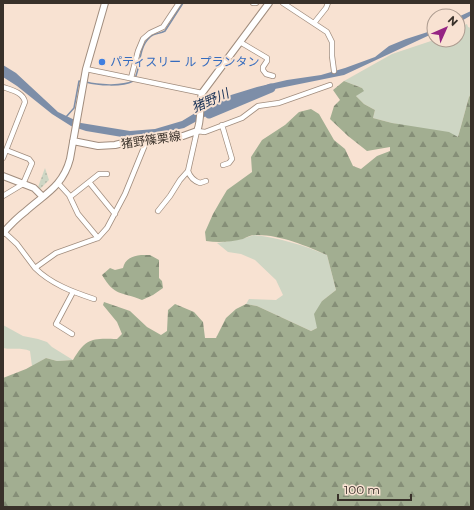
<svg xmlns="http://www.w3.org/2000/svg" width="474" height="510" viewBox="0 0 474 510" font-family="Montserrat,'Noto Sans JP',sans-serif">
<defs>
<pattern id="forest-firs" width="22" height="20" patternUnits="userSpaceOnUse"><rect width="22" height="20" fill="#a2ae91"/><path d="M5 1l3.5 6h-7zM16 11l3.5 6h-7z" fill="#858e77"/></pattern>
<pattern id="park-dots" width="8" height="8" patternUnits="userSpaceOnUse"><rect width="8" height="8" fill="#ced6c4"/><path d="M2 2h.1M6 6h.1" fill="none" stroke="#b2b8a9" stroke-width="1.8" stroke-linecap="round"/></pattern>
</defs>
<rect width="100%" height="100%" fill="#f8e2d2"/>
<path fill="#ced6c4" d="M467,24L468,27L471,28V94L469,97L458,137L392,123L373,118L375,110L364,104L356,96L362,88L344,81L392,54L434,40H458V28Z
M254,235C280,238 303,245 327,255L336,290L322,301L317,328L311,331L257,306L246,304L249,299L276,300L283,295L276,280L255,260L241,254L228,252L217,243L242,239Z
M3,325L23,336L38,339L47,342L52,347L73,360L57,361L46,358L32,366L30,351C21,347 12,350 3,348Z"/>
<path fill="url(#forest-firs)" d="M344,81L362,88L364,91L356,96L364,104L375,110L373,118L392,123L449,132L458,137L469,97L471,94V507H3V378L26,369L46,358L57,361L73,360C86,338 92,338 117,339L122,334L117,322L103,305L104,302L130,311L147,327L161,335L167,331L168,310L175,304L194,312L203,322L205,338H216L226,318L236,309L246,304L257,306L311,331L317,328L314,314L322,301L336,290L327,255C307,246 278,234 255,235C251,235 247,237 243,239C231,242 218,243 206,241L205,232L213,214L221,200L227,190L252,172L251,157L262,140L285,125L299,112L311,109L319,114L334,140L345,149L353,166L361,169L377,156L390,151V147L367,151L348,136L330,119L334,106L340,100L333,90Z
M141,255H150L159,260V278L162,281L163,288L153,295L142,300C121,291 115,297 102,275L110,268L115,270L123,268C125,259 132,256 141,255Z"/>
<path fill="url(#park-dots)" d="M45,168L49,180L40,189L38,187Z"/>
<path fill="#7d8ea8" d="M471,11L470,16L458,23V17Z
M434,30V33L344,75L260,92L219,109L184,128L152,135L122,137L86,131L71,126L52,114L17,86L3,77V65L16,73L58,112L81,123L130,131L155,129L182,121L205,107L231,95L257,87L287,80L321,75L345,68L375,57L389,46L406,39Z"/>
<g fill="none" stroke-linecap="round" stroke-linejoin="round">
<path stroke="#7d8ea8" stroke-width="1.5" d="M135,78C141,66 138,48 150,37C154,33 160,34 165,31L183,3
M86,82C97,85 122,87 133,81
M66,117L74,108L79,81L82,82"/>
<path stroke="#7d8ea8" stroke-width="9" d="M209,114L271,88"/>
<defs>
<path id="street" d="M253,3H256
M283,3L327,32L332,42V56L334,71
M314,23L326,8L328,3
M240,42L267,58V61L263,67V70L266,74L273,76
M86,69L202,93
M131,78L138,51L143,39L150,33L163,27L179,3
M3,87C11,90 23,92 25,102L3,158
M222,125L232,159L229,163L223,165
M188,171C190,177 194,181 200,183L206,181
M89,182L115,214
M58,183L69,195L78,214L98,238
M3,196L23,184L32,163L29,159L6,150
M70,197L99,174H107
M158,211L170,196L180,180L188,171L197,131L205,132L242,118L258,106L279,103L330,85
M4,232L17,244L35,268L56,253L98,238L107,228L125,194L147,140
M35,268C51,284 73,292 94,299
M72,334L56,324L73,292"/>
<path id="secondary" d="M73,141L98,146L115,145L127,142L183,136L197,131C202,120 199,105 202,93L269,3
M3,176L34,188L43,197
M3,233C10,225 18,217 26,211C45,194 63,186 70,159L86,69L105,3"/>
</defs>
<use href="#street" stroke="#a18d7e" stroke-width="6"/>
<use href="#secondary" stroke="#a18d7e" stroke-width="8"/>
<use href="#street" stroke="#fff" stroke-width="4.5"/>
<use href="#secondary" stroke="#fff" stroke-width="6"/>
</g>
<circle fill="#3f7fe0" stroke="#f8e2d2" stroke-width="1.5" cx="102" cy="62" r="4"/>
<g text-anchor="middle" stroke-width="4" stroke-linejoin="round" paint-order="stroke">
<g font-size="12" fill="#366cbe" stroke="#f8e2d2" text-anchor="start">
<text x="110" y="66">パティスリー ル プランタン</text>
</g>
<g font-size="12" fill="#39312a" stroke="#f8e2d2">
<text transform="translate(151 140) rotate(-8)" y="4">猪野篠栗線</text>
</g>
<g font-size="13" font-style="italic" fill="#173055" stroke="#f8e2d2">
<text transform="translate(210 100) rotate(-24)" y="5">猪野川</text>
</g>
</g>
<rect width="474" height="510" fill="none" stroke="#39312a" stroke-width="8"/>
<g transform="translate(446 28) rotate(45)"><circle r="19" fill="#f8e2d2" stroke="#ac9b8f"/>
<path d="M0-3L7 15L0 10L-7 15Z" fill="#952483"/>
<text y="-6" font-size="11" font-weight="bold" text-anchor="middle" fill="#39312a">N</text>
</g>
<path d="M338 494v6h73v-6" fill="none" stroke="#39312a" stroke-width="2"/>
<text x="344" y="494" font-size="12" fill="#39312a" stroke="#f8e2d2" stroke-width="3" paint-order="stroke">100 m</text>
</svg>
